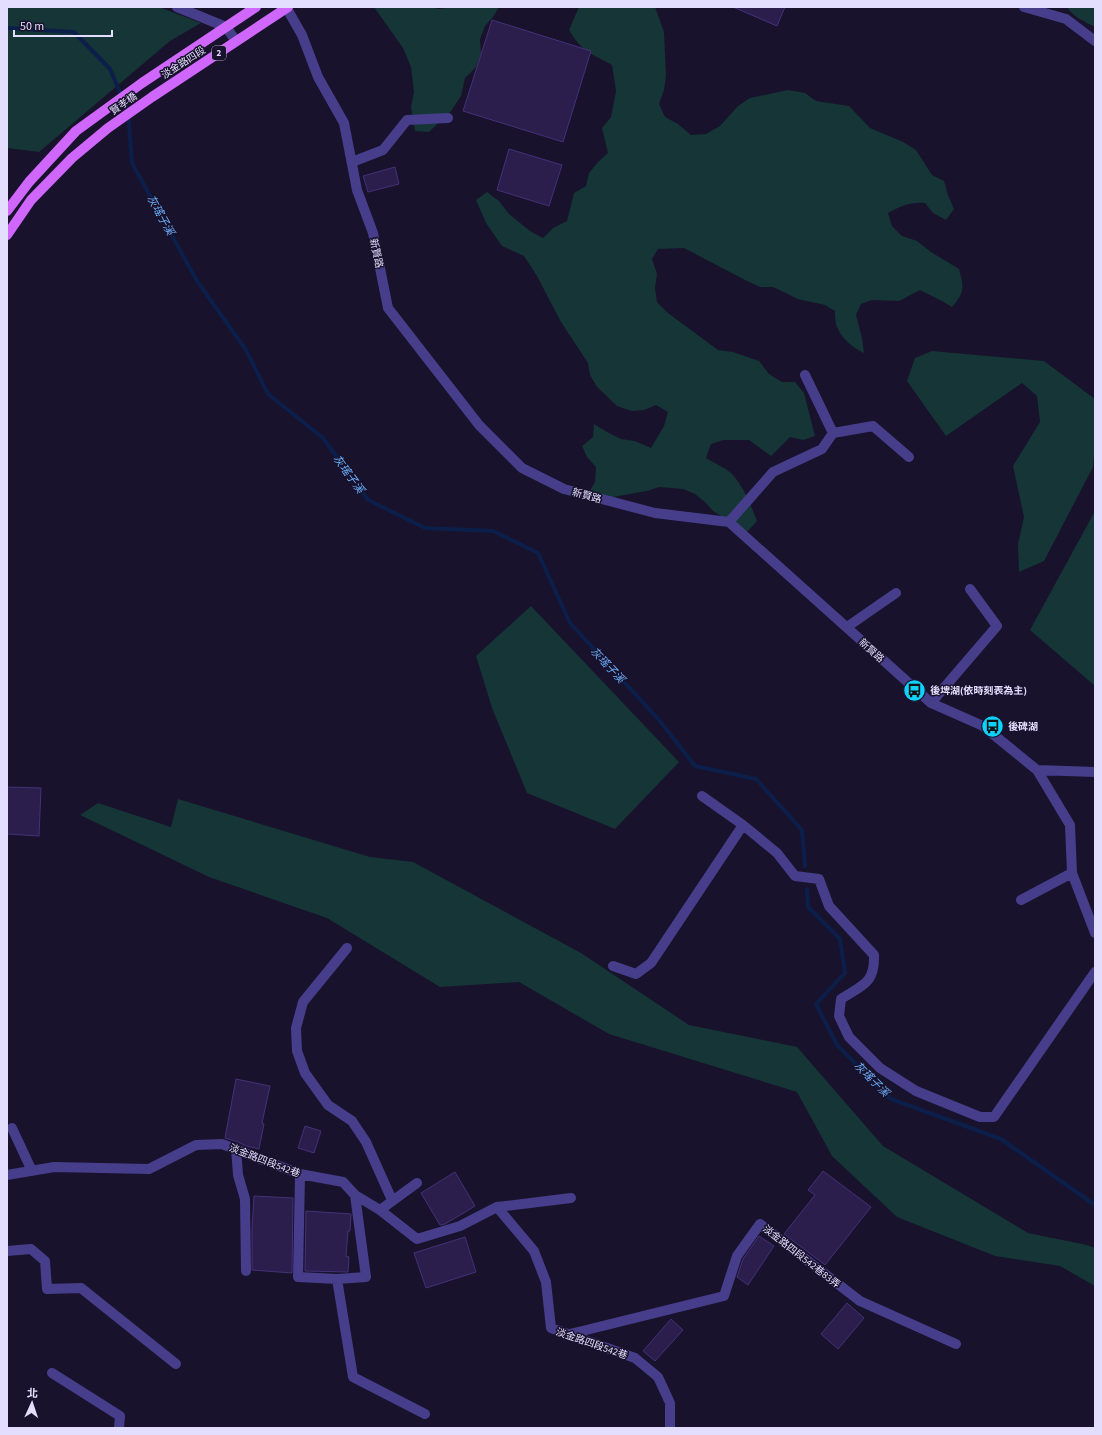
<svg xmlns="http://www.w3.org/2000/svg" width="1102" height="1435" viewBox="0 0 1102 1435" font-family="'Source Sans 3','Noto Sans TC',sans-serif">
<rect width="100%" height="100%" fill="#18122c"/>
<path fill="#153536" d="M7,7H159L201,23L170,41L39,152L7,148Z
M374,7H432L438,9L454,7H499L493,17L485,26L480,39L481,54L476,67L465,78L461,96L451,111L429,132L415,131L411,107L414,92L411,67L403,48Z
M579,7H655L664,32L666,76L664,90L659,104L665,117L678,124L691,135L706,134L720,126L738,106L750,98L788,90L805,93L816,101L849,106L870,128L903,142L916,150L932,175L944,181L948,195L954,209L946,220L933,213L925,203C910,202 901,206 888,213L892,226L902,236L917,241L931,252L959,269C964,287 965,292 952,307L942,301L920,290L899,301L872,300L861,304L856,315L862,338L864,353C853,348 842,339 837,327C835,323 835,316 835,311L825,305L798,299L773,287H760L747,281L684,248L658,249L652,259L657,274L655,288L657,302L668,313L718,350L733,352L759,361L769,374L782,382H795L804,393L815,436L803,440L790,437L771,456L749,440H723L711,444L706,458C714,463 724,467 731,473C744,486 750,504 757,521L747,532L713,511L705,502L695,494L683,489L659,487L647,491L602,499L588,494L595,482L596,467L587,457L582,446L593,437L594,424L607,432L621,439L635,441L651,448L664,426L668,412L656,405L644,410L632,411L617,406L597,387L590,375L588,363L561,322L537,276L524,256L502,246L486,223L476,200L487,192L499,201L509,214L530,231L543,238L553,228L567,221L574,193L586,186L589,173L598,162L608,153L602,128L611,117L616,91L612,65C592,54 581,51 569,30Z
M1067,7H1095V27C1085,22 1073,17 1067,7Z
M932,351L1044,361L1095,399V444L1093,467L1044,561L1019,572L1018,544L1024,517L1013,466L1040,422L1037,396L1022,383L946,436L907,381L915,358Z
M1095,511V686L1030,630Z
M531,606L679,762L615,829L527,793L492,708L476,656Z
M178,799L370,857L413,862L581,953L689,1025L797,1047L883,1146L1028,1233L1087,1245L1095,1248V1286L1060,1266L995,1256L897,1217L832,1156L797,1092L609,1034L519,982L440,987L327,918L209,877L80,815L98,803L171,827Z"/>
<g fill="none" stroke-linecap="round" stroke-linejoin="round">
<path stroke="#0c1f4b" stroke-width="4" d="M7,28L74,32L110,69L128,111L132,163L197,281L246,350L268,394L323,438L368,500L425,528L493,531L538,553L570,623L660,721L695,766L756,779L802,830L805,866
M807,889L808,907L840,939L845,973L816,1004L837,1045L891,1099L1001,1139L1095,1205"/>
</g>
<path fill="#2b1e4d" stroke="#443178" d="M733,7H785L777,26Z
M492,20L591,51L563,142L463,111Z
M509,149L562,165L549,206L497,190Z
M395,167L399,184L368,192L363,176Z
M7,787L41,788L39,836L7,834Z
M236,1079L270,1086L262,1123L264,1124L259,1149L246,1146L238,1142L225,1138Z
M305,1126L321,1131L314,1153L298,1148Z
M823,1171L871,1207L825,1265L784,1234L815,1195L808,1190Z
M455,1172L475,1206L445,1224L440,1225L421,1193Z
M254,1196L293,1198L292,1273L252,1270V1229Z
M306,1211L351,1214L350,1231H348L346,1256L349,1257L348,1272L305,1271Z
M759,1236L774,1246L748,1285L737,1277L743,1259Z
M465,1237L476,1272L426,1288L414,1253Z
M847,1303L864,1318L838,1349L821,1334Z
M671,1319L683,1330L655,1361L643,1351Z"/>
<g fill="none" stroke-linecap="round" stroke-linejoin="round">
<path stroke="#463e8a" stroke-width="10" d="M177,7L226,27L236,41
M286,7L302,35L318,77L344,123L357,190L373,233L388,308L479,425L522,468L564,489L655,513L729,522L931,703L983,726L1037,770L1095,772
M1024,7L1066,19L1095,41
M352,162L383,150L407,120L448,118
M805,375L833,433
M729,522L773,472L822,449L833,433L873,426L909,457
M847,627L896,593
M931,703L997,626L970,589
M1037,770L1070,825L1072,873L1095,933
M702,796L743,825
M1021,900L1072,873
M347,948L303,1002L296,1028L297,1051L305,1073L328,1105L352,1121L366,1142L392,1200
M613,966L636,974L651,963L743,825L777,853L795,876L819,879L829,906L874,955C875,983 863,985 841,999L839,1016L849,1037L880,1068L916,1091L980,1117H994L1095,972
M12,1128L32,1171
M236,1148L238,1175L245,1199L246,1271
M300,1174L298,1277L337,1279L353,1377L425,1414
M7,1175L54,1167L149,1169L196,1145L222,1144L300,1174L343,1182L355,1195L380,1210L417,1239L460,1226L497,1207L534,1251L546,1282L551,1328L635,1358L658,1377L670,1403V1428
M497,1207L571,1198
M380,1210L417,1183
M7,1251L31,1249L45,1261L47,1289L81,1288L176,1364
M337,1279L366,1277L355,1195
M566,1335L724,1296L737,1256L760,1224L860,1301L956,1344
M52,1373L120,1416L119,1428"/>
<path stroke="#cf67fd" stroke-width="10" d="M7,211L29,182L76,131L142,83L256,7
M7,235L31,200L72,158L108,128L152,97L288,7"/>
</g>
<defs>
<symbol id="bus-disc" viewBox="-11 -11 22 22"><circle r="9.5" fill="#0dd2fb" stroke="#18122c"/><path d="M-5-6H5V4H4V6H2V4H-2V6H-4V4H-5ZM-3.5-4V0h7V-4ZM-3.5 1.2v1.5H-2V1.2ZM2 1.2v1.5H3.5V1.2Z" fill="#111"/></symbol>
</defs>
<g fill-rule="evenodd">
<use href="#bus-disc" x="902" y="678" width="25" height="25"/>
<use href="#bus-disc" x="980" y="714" width="25" height="25"/>
</g>
<g text-anchor="middle" stroke-width="3" stroke-linejoin="round" paint-order="stroke">
<rect fill="#18122c" stroke="#a7a1bf" stroke-width="1" x="212" y="46" width="14" height="14" rx="3"/>
<g font-size="9" font-weight="bold" fill="#e4defe">
<text x="219" y="56">2</text>
</g>
<g font-size="10" fill="#e4defe" stroke="#18122c">
<text transform="translate(183 62) rotate(-33)" y="4">淡金路四段</text>
<text transform="translate(123 103) rotate(-35)" y="4">賢孝橋</text>
<text transform="translate(377 253) rotate(78)" y="4">新賢路</text>
<text transform="translate(587 495) rotate(15)" y="4">新賢路</text>
<text transform="translate(872 650) rotate(42)" y="4">新賢路</text>
<text transform="translate(265 1160) rotate(21)" y="4">淡金路四段542巷</text>
<text transform="translate(802 1256) rotate(38)" y="4">淡金路四段542巷83弄</text>
<text transform="translate(592 1343) rotate(19)" y="4">淡金路四段542巷</text>
</g>
<g font-size="10" font-weight="bold" fill="#e4defe" stroke="#18122c" text-anchor="start">
<text x="930" y="694">後埤湖(依時刻表為主)</text>
<text x="1008" y="730">後碑湖</text>
</g>
<g font-size="11" font-style="italic" fill="#6db0fd" stroke="#18122c">
<text transform="translate(161 215) rotate(61)" y="4">灰瑤子溪</text>
<text transform="translate(349 474) rotate(54)" y="4">灰瑤子溪</text>
<text transform="translate(608 665) rotate(47)" y="4">灰瑤子溪</text>
<text transform="translate(872 1079) rotate(45)" y="4">灰瑤子溪</text>
</g>
</g>
<rect width="1102" height="1435" fill="none" stroke="#e4defe" stroke-width="16"/>
<g transform="translate(32 1403) rotate(3)" stroke="#18122c" stroke-width="3" paint-order="stroke">
<path d="M0-3L7 15L0 10L-7 15Z" fill="#e4defe"/>
<text y="-6" font-size="11" font-weight="bold" text-anchor="middle" fill="#e4defe">北</text>
</g>
<path d="M14 30v6h98v-6" fill="none" stroke="#e4defe" stroke-width="2"/>
<text x="20" y="30" font-size="12" fill="#e4defe" stroke="#18122c" stroke-width="3" paint-order="stroke">50 m</text>
</svg>
